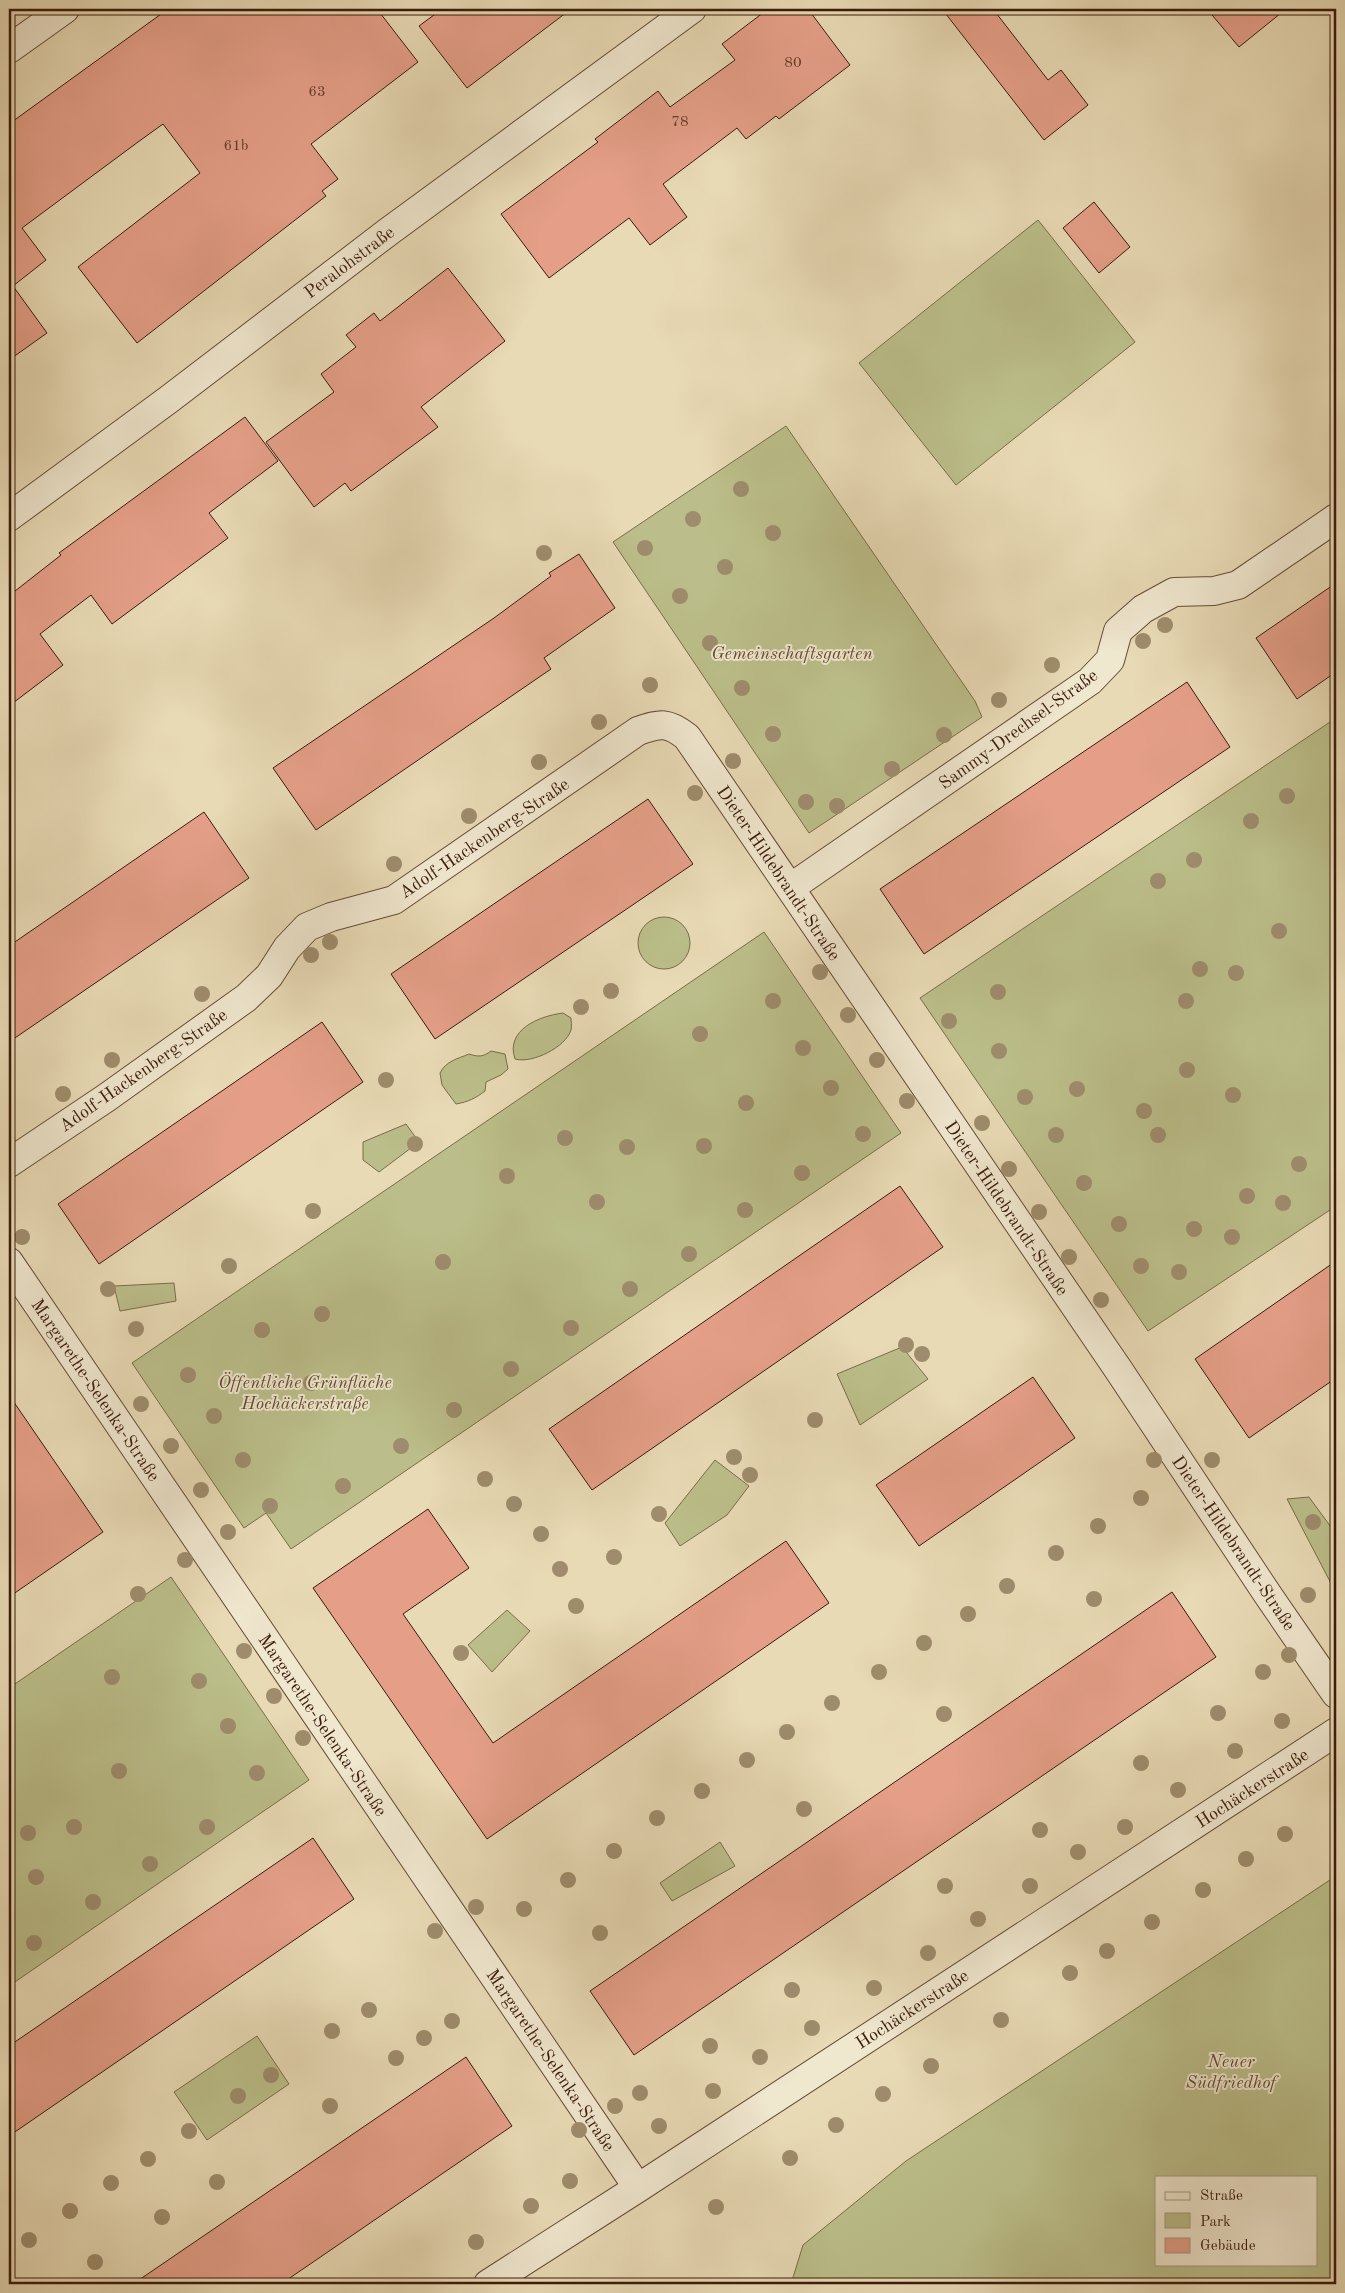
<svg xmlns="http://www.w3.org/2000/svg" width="1345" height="2293" viewBox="0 0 1345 2293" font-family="'Old Standard TT',serif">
<rect width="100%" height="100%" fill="#e8dab5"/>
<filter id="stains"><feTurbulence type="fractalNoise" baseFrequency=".004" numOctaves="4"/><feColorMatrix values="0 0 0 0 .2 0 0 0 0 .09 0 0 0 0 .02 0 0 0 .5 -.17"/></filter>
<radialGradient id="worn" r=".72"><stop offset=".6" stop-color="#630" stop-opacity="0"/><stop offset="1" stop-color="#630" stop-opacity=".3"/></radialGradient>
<path fill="#bbbe8a" stroke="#7a6c4a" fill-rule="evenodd" d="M1038,220L1135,342L956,485L859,363Z
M786,426L975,701L982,717L809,833L613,542Z
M1336,718V1206L1148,1331L920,998Z
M638 943a26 26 0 1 1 52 0a26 26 0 1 1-52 0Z
M764,932L901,1133L291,1549L266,1513L244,1528L132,1363Z
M563,1013L571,1018C571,1021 572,1026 571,1030C566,1047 532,1064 515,1059C505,1030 539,1016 563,1013Z
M491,1051L505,1054L508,1069L501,1075L486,1082L485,1091C476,1098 468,1102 456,1104L442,1085L440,1073C446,1061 457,1059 469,1054C478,1057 483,1057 491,1051Z
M406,1124L419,1142L379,1172L363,1160V1142Z
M174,1283L176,1301L120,1311L114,1286Z
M902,1347L928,1379L860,1425L837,1374Z
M715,1460L749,1486L727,1515L680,1546L665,1523Z
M1309,1497L1336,1534V1593L1287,1499Z
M171,1577L309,1780L9,1986V1688Z
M507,1610L530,1631L492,1672L468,1645Z
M720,1842L735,1866L672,1901L660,1883Z
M1336,1876V2284H791L803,2245L906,2161ZM1156,2177H1316V2264H1156Z
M257,2036L289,2084L207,2140L174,2092Z"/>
<path fill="#e59f89" stroke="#3a1b0b" d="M168,9H377L418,62L311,144L338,179L322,191L326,196L137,343L78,267L200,173L163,124L138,142L22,228L46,260L13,286L47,333L9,360V124Z
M442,9H571L467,88L419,26Z
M768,9H808L850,65L779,119L776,116L746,139L737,128L663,184L687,217L650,245L629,218L549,278L501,214L598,142L595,139L658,91L670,107L735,60L722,44Z
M942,9H993L1048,80L1061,70L1088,105L1044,140Z
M1207,9H1286L1239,47Z
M1094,202L1130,247L1099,273L1063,228Z
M448,268L505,341L421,407L438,427L351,491L345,483L314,507L266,442L334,392L321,374L356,347L346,335L374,313L380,321Z
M245,417L278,461L209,513L228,538L112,624L91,595L40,634L63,665L9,706V594L10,595L61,555L59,553Z
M579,554L615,608L544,658L551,669L316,830L273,768L494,618L551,576L549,573Z
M1336,583V672L1297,699L1256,638Z
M1187,682L1230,747L924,954L880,889Z
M648,799L693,864L435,1039L391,974Z
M204,812L249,878L9,1042V946Z
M322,1022L363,1082L99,1264L58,1204Z
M900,1186L943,1247L592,1490L549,1429Z
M1336,1261V1378L1249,1438L1195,1359Z
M1033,1377L1075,1438L919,1546L876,1485Z
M9,1395L103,1532L9,1597Z
M428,1509L469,1568L403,1614L493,1743L786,1541L829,1603L487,1839L313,1588Z
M1172,1592L1216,1657L634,2055L590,1991Z
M313,1838L354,1899L9,2136V2046Z
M466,2057L512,2126L281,2284H133Z"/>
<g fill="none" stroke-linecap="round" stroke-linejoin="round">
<defs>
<path id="minor" d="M9,49L65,9
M9,517L168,400L388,232L692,9
M790,888L1090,681L1110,660L1118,631L1143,609L1174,592L1214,591L1238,585L1336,518
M9,1163L106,1098L246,998L269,976L287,948L307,927L331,917L394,900L638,731C661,723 668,722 687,737L1118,1369L1268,1595L1336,1694
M9,1262L638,2188
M488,2284L638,2188L1336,1732"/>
</defs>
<use href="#minor" stroke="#664b36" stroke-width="30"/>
<use href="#minor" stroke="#f0e7cf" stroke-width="28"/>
</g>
<g fill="#9e8c6c">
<circle cx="741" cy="489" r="8"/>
<circle cx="693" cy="519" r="8"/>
<circle cx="773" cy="533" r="8"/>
<circle cx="645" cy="548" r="8"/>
<circle cx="544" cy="553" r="8"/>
<circle cx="725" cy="567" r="8"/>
<circle cx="680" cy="596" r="8"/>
<circle cx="1165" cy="625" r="8"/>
<circle cx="1143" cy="641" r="8"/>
<circle cx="710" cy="643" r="8"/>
<circle cx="1052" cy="665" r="8"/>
<circle cx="650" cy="685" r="8"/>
<circle cx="742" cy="688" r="8"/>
<circle cx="999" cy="700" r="8"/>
<circle cx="599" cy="722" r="8"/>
<circle cx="773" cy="734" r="8"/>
<circle cx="944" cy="735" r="8"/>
<circle cx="733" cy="761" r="8"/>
<circle cx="539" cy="762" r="8"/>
<circle cx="892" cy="769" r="8"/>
<circle cx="695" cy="793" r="8"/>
<circle cx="1287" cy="796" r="8"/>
<circle cx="806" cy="802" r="8"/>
<circle cx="837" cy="806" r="8"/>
<circle cx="469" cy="816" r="8"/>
<circle cx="1251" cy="821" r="8"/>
<circle cx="1194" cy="860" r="8"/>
<circle cx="394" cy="864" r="8"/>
<circle cx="1158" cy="881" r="8"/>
<circle cx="1279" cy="931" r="8"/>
<circle cx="330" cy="942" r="8"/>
<circle cx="311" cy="955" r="8"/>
<circle cx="1200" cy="969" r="8"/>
<circle cx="820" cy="972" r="8"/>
<circle cx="1236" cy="973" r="8"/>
<circle cx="611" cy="991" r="8"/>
<circle cx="998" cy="992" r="8"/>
<circle cx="202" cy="994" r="8"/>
<circle cx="773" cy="1001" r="8"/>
<circle cx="1186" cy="1001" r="8"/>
<circle cx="581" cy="1007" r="8"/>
<circle cx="848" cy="1015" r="8"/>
<circle cx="949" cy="1021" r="8"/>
<circle cx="700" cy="1034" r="8"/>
<circle cx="803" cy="1048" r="8"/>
<circle cx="999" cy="1051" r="8"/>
<circle cx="112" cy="1060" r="8"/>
<circle cx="877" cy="1060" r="8"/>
<circle cx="1187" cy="1070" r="8"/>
<circle cx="386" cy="1080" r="8"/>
<circle cx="831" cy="1088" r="8"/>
<circle cx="1077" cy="1089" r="8"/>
<circle cx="63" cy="1094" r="8"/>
<circle cx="1233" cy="1095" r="8"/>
<circle cx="1025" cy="1097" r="8"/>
<circle cx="907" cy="1101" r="8"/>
<circle cx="746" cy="1103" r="8"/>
<circle cx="1144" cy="1111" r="8"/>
<circle cx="982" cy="1123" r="8"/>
<circle cx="863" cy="1134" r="8"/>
<circle cx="1056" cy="1135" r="8"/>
<circle cx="1158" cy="1135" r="8"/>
<circle cx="565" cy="1138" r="8"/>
<circle cx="415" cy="1144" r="8"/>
<circle cx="704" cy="1146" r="8"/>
<circle cx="627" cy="1147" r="8"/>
<circle cx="1299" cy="1164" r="8"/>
<circle cx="1009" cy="1169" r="8"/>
<circle cx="802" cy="1173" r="8"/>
<circle cx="507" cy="1176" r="8"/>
<circle cx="1084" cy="1183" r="8"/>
<circle cx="1247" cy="1196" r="8"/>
<circle cx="597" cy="1202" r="8"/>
<circle cx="1283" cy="1203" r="8"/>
<circle cx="745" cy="1210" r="8"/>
<circle cx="313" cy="1211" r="8"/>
<circle cx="1039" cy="1212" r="8"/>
<circle cx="1119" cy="1224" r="8"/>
<circle cx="1194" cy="1229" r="8"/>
<circle cx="22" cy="1237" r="8"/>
<circle cx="1232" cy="1237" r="8"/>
<circle cx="689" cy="1254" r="8"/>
<circle cx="1069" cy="1257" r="8"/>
<circle cx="443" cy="1262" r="8"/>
<circle cx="229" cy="1266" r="8"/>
<circle cx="1141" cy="1266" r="8"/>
<circle cx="1179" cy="1272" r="8"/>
<circle cx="108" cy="1289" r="8"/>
<circle cx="630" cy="1289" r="8"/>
<circle cx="1101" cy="1300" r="8"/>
<circle cx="322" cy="1314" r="8"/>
<circle cx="571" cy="1328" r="8"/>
<circle cx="136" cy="1329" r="8"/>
<circle cx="262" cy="1330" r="8"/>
<circle cx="906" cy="1345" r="8"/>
<circle cx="922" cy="1354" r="8"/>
<circle cx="511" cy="1369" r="8"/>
<circle cx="188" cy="1375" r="8"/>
<circle cx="311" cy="1383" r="8"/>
<circle cx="141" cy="1404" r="8"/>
<circle cx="454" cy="1410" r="8"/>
<circle cx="214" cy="1416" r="8"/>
<circle cx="815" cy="1420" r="8"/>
<circle cx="171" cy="1446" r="8"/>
<circle cx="401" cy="1446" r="8"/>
<circle cx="734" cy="1457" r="8"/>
<circle cx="243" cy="1460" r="8"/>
<circle cx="1154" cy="1460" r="8"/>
<circle cx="1212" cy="1460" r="8"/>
<circle cx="750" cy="1475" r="8"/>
<circle cx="485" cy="1479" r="8"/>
<circle cx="343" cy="1486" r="8"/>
<circle cx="201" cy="1490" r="8"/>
<circle cx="1141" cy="1498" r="8"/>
<circle cx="514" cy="1504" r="8"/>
<circle cx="270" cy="1506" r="8"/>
<circle cx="659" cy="1514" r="8"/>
<circle cx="1313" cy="1522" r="8"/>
<circle cx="1098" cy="1526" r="8"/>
<circle cx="228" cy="1532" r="8"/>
<circle cx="541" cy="1534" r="8"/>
<circle cx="1056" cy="1553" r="8"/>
<circle cx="614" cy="1557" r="8"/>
<circle cx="185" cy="1560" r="8"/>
<circle cx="560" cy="1569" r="8"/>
<circle cx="1007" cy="1586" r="8"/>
<circle cx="138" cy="1594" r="8"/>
<circle cx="1308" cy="1595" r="8"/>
<circle cx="1094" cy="1599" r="8"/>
<circle cx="576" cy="1606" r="8"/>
<circle cx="968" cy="1614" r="8"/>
<circle cx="924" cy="1643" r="8"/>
<circle cx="244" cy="1651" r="8"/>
<circle cx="461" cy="1653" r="8"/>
<circle cx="1289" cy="1655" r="8"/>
<circle cx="879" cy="1672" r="8"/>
<circle cx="1263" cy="1672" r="8"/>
<circle cx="112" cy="1677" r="8"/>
<circle cx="199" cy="1681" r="8"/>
<circle cx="274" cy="1696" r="8"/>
<circle cx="832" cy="1703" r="8"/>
<circle cx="1218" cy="1713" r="8"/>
<circle cx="944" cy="1714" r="8"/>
<circle cx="1282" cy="1721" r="8"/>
<circle cx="228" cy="1726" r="8"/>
<circle cx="787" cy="1732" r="8"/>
<circle cx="303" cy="1738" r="8"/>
<circle cx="1235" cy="1751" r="8"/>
<circle cx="747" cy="1760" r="8"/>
<circle cx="1141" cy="1763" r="8"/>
<circle cx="119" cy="1771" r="8"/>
<circle cx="257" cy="1773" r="8"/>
<circle cx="1178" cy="1790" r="8"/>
<circle cx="702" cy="1791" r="8"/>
<circle cx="804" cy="1809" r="8"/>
<circle cx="657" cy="1818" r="8"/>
<circle cx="74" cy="1827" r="8"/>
<circle cx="207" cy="1827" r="8"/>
<circle cx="1125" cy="1827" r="8"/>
<circle cx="1040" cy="1830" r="8"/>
<circle cx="28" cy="1833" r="8"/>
<circle cx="1285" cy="1834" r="8"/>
<circle cx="614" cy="1851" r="8"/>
<circle cx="1078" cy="1852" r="8"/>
<circle cx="1246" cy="1859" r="8"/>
<circle cx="150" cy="1864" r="8"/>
<circle cx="36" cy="1877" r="8"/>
<circle cx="568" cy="1880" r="8"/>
<circle cx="945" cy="1886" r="8"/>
<circle cx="1030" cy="1886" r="8"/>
<circle cx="1203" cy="1890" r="8"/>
<circle cx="93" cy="1902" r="8"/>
<circle cx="476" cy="1907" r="8"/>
<circle cx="524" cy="1909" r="8"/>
<circle cx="978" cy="1919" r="8"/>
<circle cx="1152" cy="1922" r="8"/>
<circle cx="435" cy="1931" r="8"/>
<circle cx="600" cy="1933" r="8"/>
<circle cx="34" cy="1943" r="8"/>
<circle cx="1107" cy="1951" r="8"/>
<circle cx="928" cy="1953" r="8"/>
<circle cx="1070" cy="1973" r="8"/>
<circle cx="874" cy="1988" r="8"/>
<circle cx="792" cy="1990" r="8"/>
<circle cx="369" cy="2010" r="8"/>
<circle cx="1001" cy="2020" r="8"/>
<circle cx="452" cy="2021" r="8"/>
<circle cx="812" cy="2028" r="8"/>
<circle cx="332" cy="2031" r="8"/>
<circle cx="424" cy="2038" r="8"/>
<circle cx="710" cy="2046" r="8"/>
<circle cx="760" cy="2057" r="8"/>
<circle cx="396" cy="2058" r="8"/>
<circle cx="931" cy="2066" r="8"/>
<circle cx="271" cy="2075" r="8"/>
<circle cx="713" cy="2091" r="8"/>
<circle cx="640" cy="2093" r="8"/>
<circle cx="883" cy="2094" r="8"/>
<circle cx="238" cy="2096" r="8"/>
<circle cx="330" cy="2106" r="8"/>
<circle cx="615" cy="2106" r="8"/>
<circle cx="836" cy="2125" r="8"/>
<circle cx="659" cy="2126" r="8"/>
<circle cx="579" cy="2130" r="8"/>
<circle cx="189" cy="2131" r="8"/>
<circle cx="790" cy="2158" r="8"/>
<circle cx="148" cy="2159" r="8"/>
<circle cx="570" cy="2181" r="8"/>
<circle cx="217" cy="2182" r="8"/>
<circle cx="111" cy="2183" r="8"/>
<circle cx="531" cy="2206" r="8"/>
<circle cx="716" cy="2207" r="8"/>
<circle cx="70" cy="2211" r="8"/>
<circle cx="162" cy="2217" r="8"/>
<circle cx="29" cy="2240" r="8"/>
<circle cx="476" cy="2242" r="8"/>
<circle cx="95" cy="2262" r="8"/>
</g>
<g text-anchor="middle" stroke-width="4" stroke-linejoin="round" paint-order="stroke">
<g font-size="15" fill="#653c2a">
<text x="793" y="67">80</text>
<text x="317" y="96">63</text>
<text x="680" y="126">78</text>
<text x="236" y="150">61b</text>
</g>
<g font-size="18" fill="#3a1b0b" stroke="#f0e7cf">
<text transform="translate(349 262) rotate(-37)" y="6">Peralohstraße</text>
<text transform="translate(1018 729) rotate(-36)" y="6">Sammy-Drechsel-Straße</text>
<text transform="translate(484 838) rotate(-34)" y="6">Adolf-Hackenberg-Straße</text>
<text transform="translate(779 873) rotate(56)" y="6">Dieter-Hildebrandt-Straße</text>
<text transform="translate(143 1070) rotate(-35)" y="6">Adolf-Hackenberg-Straße</text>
<text transform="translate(1007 1208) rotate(56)" y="6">Dieter-Hildebrandt-Straße</text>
<text transform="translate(96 1390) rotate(56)" y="6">Margarethe-Selenka-Straße</text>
<text transform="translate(1234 1543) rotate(56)" y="6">Dieter-Hildebrandt-Straße</text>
<text transform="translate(323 1725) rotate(56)" y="6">Margarethe-Selenka-Straße</text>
<text transform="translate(1252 1788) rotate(-33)" y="6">Hochäckerstraße</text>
<text transform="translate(912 2009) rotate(-33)" y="6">Hochäckerstraße</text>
<text transform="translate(551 2060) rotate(56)" y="6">Margarethe-Selenka-Straße</text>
</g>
<g font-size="18" font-style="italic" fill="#614c31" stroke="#f0e7cf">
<text x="792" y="659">Gemeinschaftsgarten</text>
<text x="305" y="1388">Öffentliche Grünfläche<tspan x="305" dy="21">Hochäckerstraße</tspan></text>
<text x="1231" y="2067">Neuer<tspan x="1231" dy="21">Südfriedhof</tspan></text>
</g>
</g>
<rect width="1345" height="2293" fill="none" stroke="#e8dab5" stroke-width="30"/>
<rect x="10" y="10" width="1325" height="2273" fill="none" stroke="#3a1b0b" stroke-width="2.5"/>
<rect x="15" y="15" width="1315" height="2263" fill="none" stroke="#3a1b0b"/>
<rect x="1155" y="2176" width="162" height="90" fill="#f0e7cf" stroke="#a79581"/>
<rect x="1165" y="2192" width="25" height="8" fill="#f0e7cf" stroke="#a79581"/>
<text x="1200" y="2200" font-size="15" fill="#3a1b0b">Straße</text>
<rect x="1165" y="2213" width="25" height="15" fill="#bbbe8a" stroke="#a79581"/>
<text x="1200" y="2226" font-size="15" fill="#3a1b0b">Park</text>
<rect x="1165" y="2238" width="25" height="15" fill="#e59f89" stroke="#a79581"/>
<text x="1200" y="2250" font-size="15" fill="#3a1b0b">Gebäude</text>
<rect width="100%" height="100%" filter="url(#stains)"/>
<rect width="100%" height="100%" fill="url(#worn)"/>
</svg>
